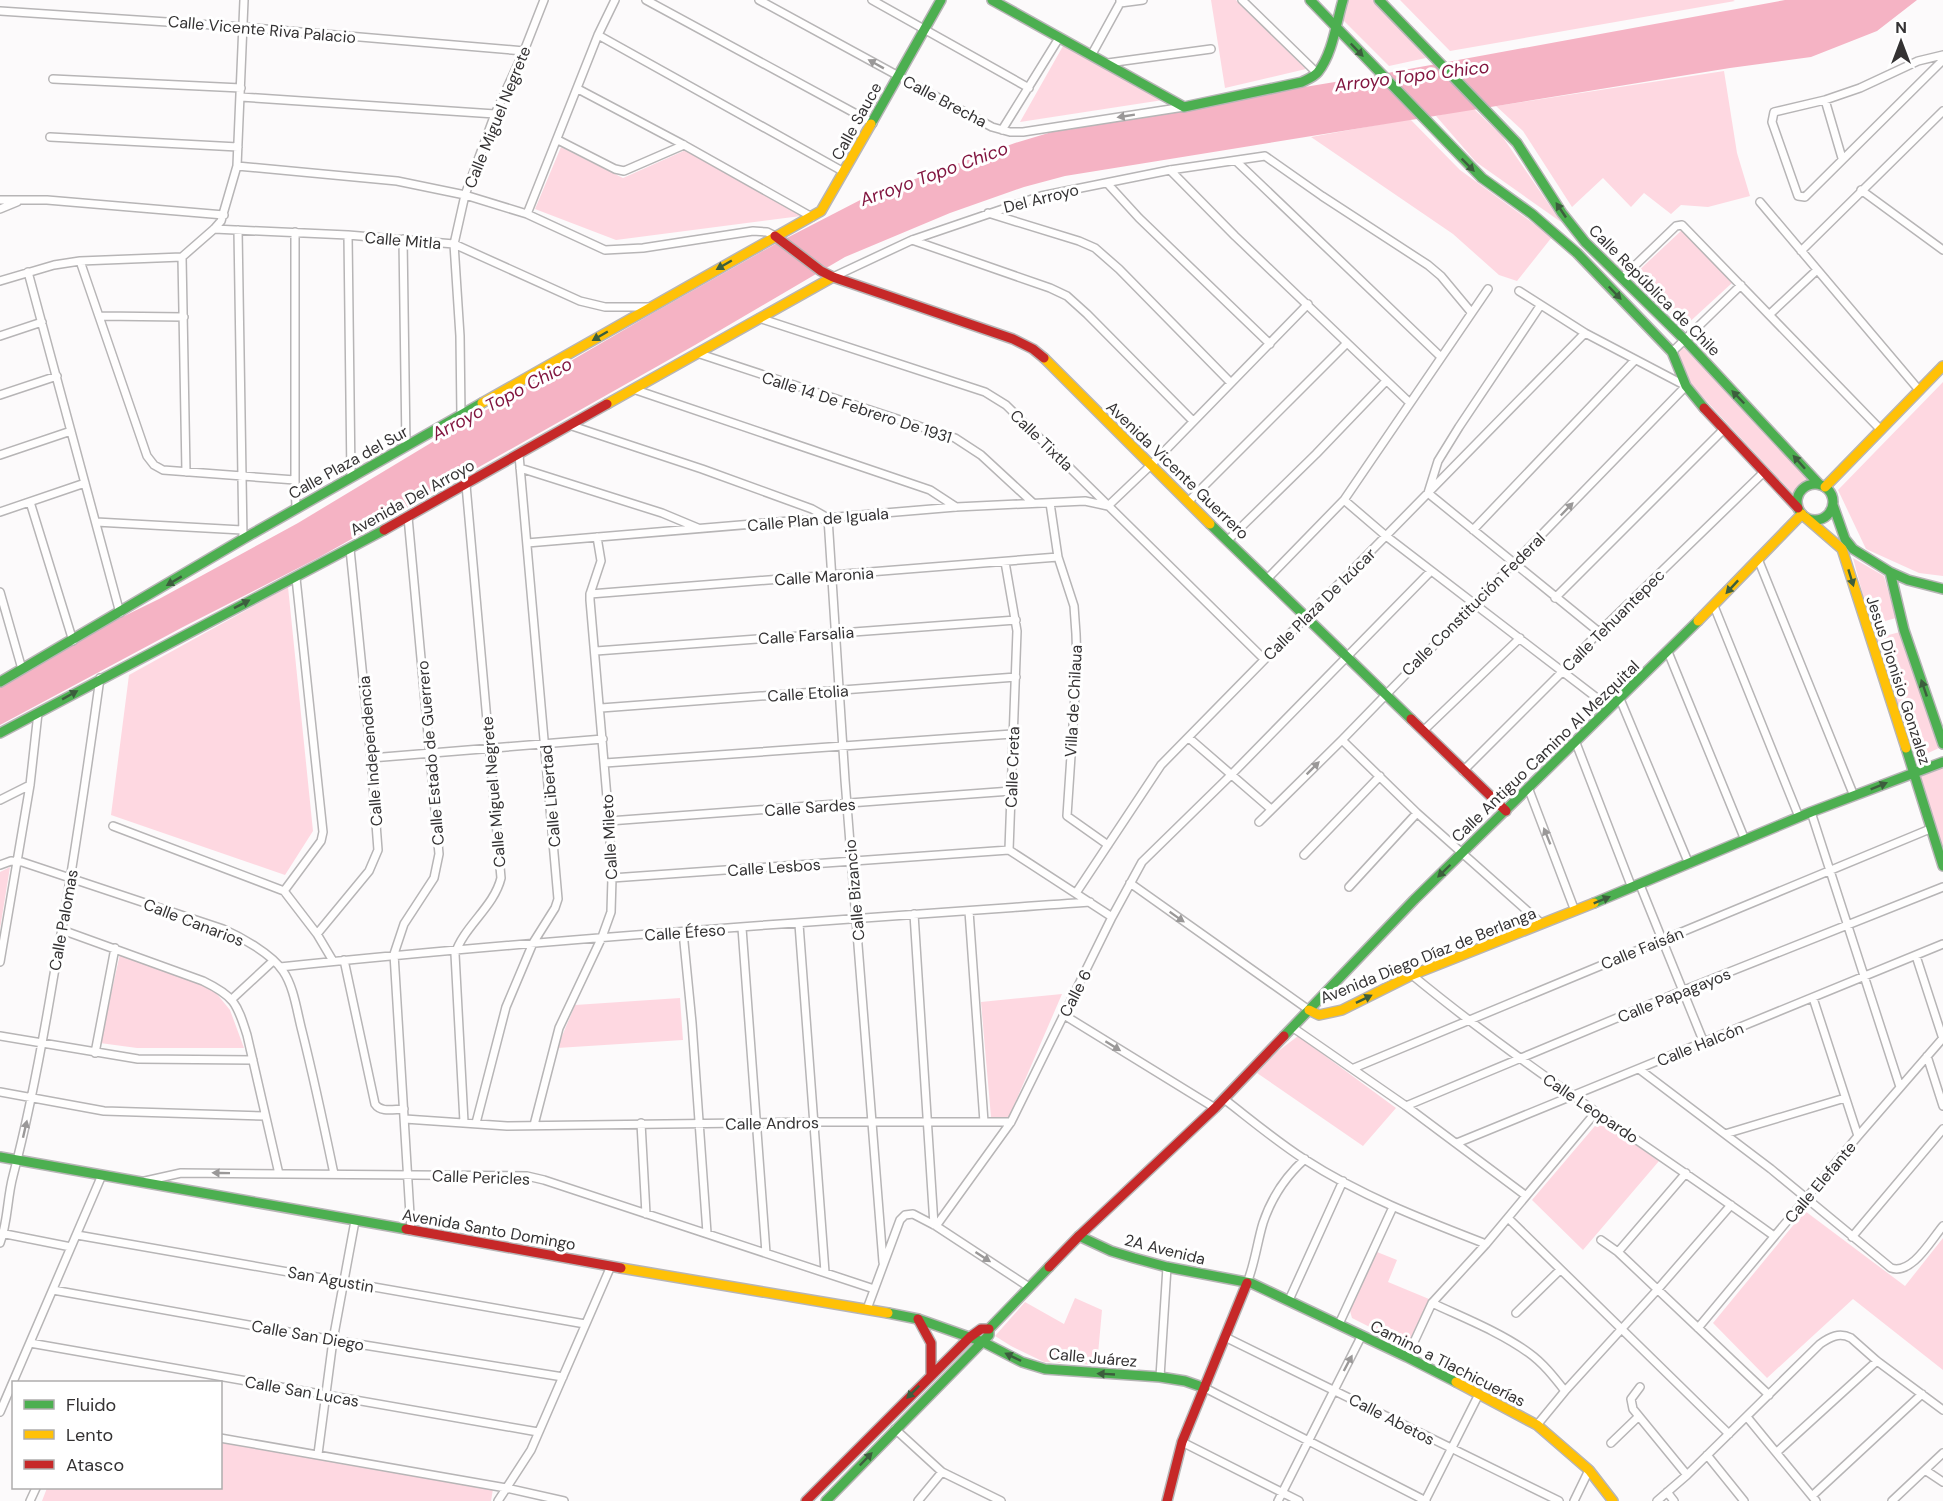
<svg xmlns="http://www.w3.org/2000/svg" width="1943" height="1501" viewBox="0 0 1943 1501" font-family="'DM Sans',sans-serif">
<rect width="100%" height="100%" fill="#fcfafb"/>
<path fill="#fed8e1" d="M1211,0H1236L1306,69L1225,88Z
M1348,0H1373L1426,58L1389,66L1342,19Z
M1400,0H1733L1735,1L1450,51Z
M1063,46L1163,100L1020,122Z
M1724,71L1737,153L1750,196L1708,207L1681,205L1671,214L1644,193L1631,207L1603,178L1572,207L1523,131L1496,106Z
M1472,107L1502,136L1561,222L1476,162L1436,116Z
M1410,119L1460,170L1552,237L1517,281L1499,275L1453,234L1311,137Z
M561,147L623,178L688,149L801,216L616,240L535,209Z
M1682,230L1732,283L1684,327L1634,275Z
M1683,347L1756,422L1808,479L1794,495L1686,379L1678,351Z
M1943,382V576L1919,573L1866,549L1838,490Z
M1853,558L1884,576L1896,618L1871,625Z
M288,587L313,831L285,875L111,815L129,675Z
M1900,632L1939,748L1913,760L1877,638Z
M1943,768V853L1919,777Z
M10,867L0,929V872Z
M120,954L212,988L230,1010L244,1048H137L100,1043Z
M1062,994L1009,1117H991L981,1002Z
M680,998L683,1040L557,1048L575,1005Z
M1298,1036L1396,1108L1363,1146L1257,1073L1277,1052Z
M1600,1120L1659,1161L1583,1250L1532,1200Z
M1805,1211L1905,1286L1943,1238V1370L1853,1299L1767,1378L1713,1323Z
M1377,1252L1397,1260L1388,1282L1429,1299L1407,1346L1352,1318L1350,1311Z
M1075,1298L1102,1310L1097,1365L1044,1362L1011,1346L995,1336L1025,1302L1064,1324Z
M221,1442L493,1489L491,1501H42L47,1488H220Z"/>
<path fill="#f5b3c4" d="M1785,0H1917L1877,31L1811,57L1730,68L1065,176L1024,187L950,213L845,257L695,345L318,558L183,627L0,725V682L73,641L159,599L298,523L459,426L653,313L777,243L868,196L1015,143L1075,125L1371,76Z"/>
<g fill="none" stroke-linecap="round" stroke-linejoin="round">
<defs>
<path id="street" d="M646,0L873,123
M759,0L992,127L1010,132H1023L1184,107
M872,0L1029,88
M1242,0L1317,73
M1120,3L1143,0
M0,11L243,27L524,51
M598,35L844,172
M1092,54L1120,3V0
M1943,55L1918,61L1860,88L1825,100L1774,112L1772,122L1798,196L1805,197L1943,60
M1108,63L1211,49
M53,79L241,88
M578,89L684,145L812,217
M241,97L495,114
M1825,100L1842,158
M1002,130L1059,38
M50,137L238,147
M558,140L615,169L624,171L684,145
M1236,161L1441,357
M237,166L397,181L465,195L527,214L605,250L643,248L753,231L767,232L775,236
M1170,170L1235,236L1410,403
M1107,183L1139,218L1270,344
M1861,190L1943,250
M0,200H47L224,215
M1760,202L1919,390
M0,209L17,202
M988,213L1079,241L1095,248L1119,269L1231,383
M527,214L598,35L615,0
M214,229L348,235L454,244L580,301L605,307H651
M238,230L243,539
M295,232V480L296,508
M348,235L351,478
M403,239L406,446
M912,240L1050,288L1067,296L1087,314L1193,421
M1801,251L1943,111
M182,257L214,229L221,221L237,166L244,0
M182,257L186,472
M80,261L147,456L154,465L163,470L295,480
M28,272L120,613
M833,277L912,240L1041,196L1170,170L1265,156L1322,196L1428,265L1441,276L1471,312
M1622,278L1676,226L1682,225L1880,429
M0,281L54,265L80,261L182,257
M1540,306L1459,427L1438,461L1428,493L1599,632
M1770,314L1817,270
M99,316L184,317
M759,318L985,392L1006,405L1264,659
M0,336L42,322
M1672,352L1741,285
M697,353L955,438L981,455L1033,503
M633,389L930,490L956,507
M0,395L57,376
M461,416L460,336L454,244L465,195L495,114L524,51L544,0
M569,425L702,469L812,509L828,518L845,780L883,1262
M0,455L71,431
M520,468L662,513L698,528
M1344,500L1386,536L1610,708
M30,502L73,641
M1188,502L1347,343
M1050,503L1058,557L1074,606L1076,634L1077,665L1067,816L1108,845
M0,512L85,483
M408,517L439,854L434,878L404,924L394,954L411,1231
M96,522L242,530
M1473,530L1635,360
M1228,540L1316,454L1386,381
M527,543L956,507L1085,501L1108,506L1150,466L1308,304
M1758,559L1854,796
M1005,562L1017,631L1009,850
M1268,578L1344,500L1488,289
M0,592L22,669
M590,594L1058,557
M1555,598L1724,429
M1714,606L1799,817
M596,651L1016,620
M1668,652L1745,840
M1620,699L1689,864
M601,708L1016,677
M1423,731L1520,638
M1189,738L1271,809
M1342,740L1417,813L1542,924
M1576,743L1632,888
M371,758L603,739
M605,763L1012,734
M1463,771L1563,671L1599,632L1764,472
M1529,790L1575,911
M0,800L30,785
M1811,812L1900,1087
M609,821L1011,791
M1259,822L1342,740L1686,386L1585,333L1519,291
M113,826L284,891L317,934L333,961
M1009,850L1112,917
M1304,855L1380,776
M0,865L11,861L22,862L223,929C241,937 272,954 283,971C294,987 297,1012 302,1031C314,1079 324,1126 334,1174
M612,878L1009,850
M1130,883L1309,1010
M1640,885L1704,1043
M1349,887L1417,813
M284,891L321,841L323,832L296,578
M1076,893L1161,765L1585,333
M969,911L984,1122
M914,914L934,1225
M799,924L825,1272
M742,928L766,1253
M62,930L203,981C234,996 237,1003 247,1035L279,1174
M683,932L692,1023L707,1233
M317,934L369,871L378,850L371,758L350,549
M1916,956L1943,1039
M344,960L375,1104C381,1113 394,1109 404,1109
M0,962L30,785L38,713
M280,967C549,939 820,921 1090,902
M1412,975C1527,1070 1654,1149 1774,1236
M1813,998L1858,1136
M232,999L273,961
M1064,1015L1215,1108
M1292,1027L1406,1106L1525,1195
M0,1036L138,1059L253,1060
M95,1053L115,948
M1927,1056L1943,1106
M1354,1068L1930,829
M1639,1069L1771,1169L1891,1268C1912,1275 1931,1240 1943,1226
M0,1092L104,1111L265,1116
M1224,1099C1250,1119 1276,1141 1304,1159C1361,1196 1424,1220 1486,1244
M1406,1106L1684,990L1943,887
M405,1119L507,1126L814,1122H1011
M464,1122L455,954C464,926 494,907 501,878L466,485
M476,1123L506,1007L533,943L555,908L558,899L519,455
M641,1123L646,1214
M534,1125L559,1028L602,937L611,912L612,878L609,821L590,600V594L601,561L597,537
M1725,1134L1845,1098
M1457,1143L1943,944
M145,1181L181,1173L527,1176L544,1180L874,1289
M1508,1218L1729,1434
M936,1226L1011,1122L1112,917L1142,862L1231,775L1431,571
M0,1233L71,1247
M77,1235L585,1324
M1852,1237L1943,1129
M1601,1240L1618,1252L1769,1395
M0,1243C8,1222 7,1198 13,1176C30,1111 42,1046 53,980C71,880 86,779 100,678
M1618,1252L1686,1173
M1247,1283C1255,1263 1257,1243 1263,1223C1271,1199 1286,1176 1305,1159
M53,1290L333,1340L563,1377
M1289,1300L1343,1181
M1432,1303C1464,1318 1500,1332 1529,1353C1543,1363 1554,1377 1565,1391
M867,1309L900,1220L905,1215L913,1214L936,1226L1029,1287
M1516,1313L1560,1270
M1339,1324L1393,1207
M1698,1328L1858,1136L1943,1038
M1225,1337L1559,1501
M30,1343L538,1432
M1407,1357L1432,1303L1486,1244L1596,1112
M1160,1377L1167,1267
M1640,1387L1631,1399L1633,1409L1687,1475
M1205,1388L1426,1501
M0,1412L102,1175
M1747,1417L1816,1501
M1537,1425L1565,1391L1658,1289L1731,1205
M895,1429L942,1472L1001,1501
M220,1438L506,1488L564,1501
M1182,1442L1299,1501
M1611,1443L1638,1417
M1777,1452L1877,1361
M318,1454L333,1340L355,1221
M1707,1455L1744,1501
M1925,1470L1943,1482
M1667,1492L1674,1501
M1812,1496L1922,1394
M30,1501L36,1488
M498,1501L531,1450L611,1266
M918,1501L942,1472
M1278,1501L1362,1335
M1425,1501L1479,1394
M1574,1501L1589,1470
M1657,1501L1687,1475L1820,1344C1830,1337 1839,1332 1851,1338L1877,1361L1943,1410
M1892,1501L1943,1453"/>
<path id="fast" d="M992,0L1184,107L1302,82C1308,79 1314,77 1318,72C1333,53 1336,23 1343,0
M1310,0L1482,178L1532,214L1577,253L1672,352L1686,386L1704,408
M1379,0L1517,143L1562,213L1585,242L1685,340L1820,485
M871,124L941,0
M1797 502a18 18 0 1 1 36 0a18 18 0 1 1-36 0Z
M1833,505L1845,539L1853,549L1890,572L1908,580L1943,589
M1210,524L1411,719
M1890,572L1904,630L1943,744
M0,682L243,539L482,403
M0,733L384,530
M1906,748L1943,866
M1594,903L1811,812L1943,762
M1284,1036L1414,900L1698,621
M0,1157L406,1229
M1079,1236L1111,1251L1134,1258L1167,1267L1251,1283L1407,1357L1456,1382
M888,1313L918,1319L983,1342L1022,1362L1045,1369L1160,1377L1185,1381L1205,1388
M826,1501L989,1335V1329L1049,1267"/>
<path id="slow" d="M1044,358L1210,524
M482,403L821,211L871,124
M607,404L833,277
M1825,487L1943,366
M1805,517L1842,549L1906,748
M1698,621L1802,514
M1309,1010L1319,1015L1342,1010L1412,975L1594,903
M621,1268L888,1313
M1456,1382L1537,1425L1589,1470L1613,1501"/>
<path id="jam" d="M775,236L821,271L833,277L1013,339L1033,349L1044,358
M1704,408L1798,508
M384,530L607,404
M1411,719L1506,811
M406,1229L621,1268
M1049,1267L1079,1236L1215,1108L1284,1036
M918,1319L931,1343V1375
M806,1501L970,1337L981,1329H989
M1167,1501L1182,1442L1247,1283"/>
</defs>
<use href="#street" stroke="#b7b5b6" stroke-width="10"/>
<use href="#fast" stroke="#b7b5b6" stroke-width="12"/>
<use href="#slow" stroke="#b7b5b6" stroke-width="12"/>
<use href="#jam" stroke="#b7b5b6" stroke-width="12"/>
<use href="#street" stroke="#fffefe" stroke-width="7"/>
<use href="#fast" stroke="#4caf50" stroke-width="9"/>
<use href="#slow" stroke="#ffc107" stroke-width="9"/>
<use href="#jam" stroke="#c62828" stroke-width="9"/>
</g>
<defs><path id="oneway-solid" d="M-6-.8H1V-3.2L6.5 0L1 3.2V.8H-6Z" transform="scale(1.5)"/></defs>
<g fill="#3c5e3d">
<use href="#oneway-solid" transform="translate(1357 50) rotate(46)"/>
<use href="#oneway-solid" transform="translate(1468 165) rotate(45)"/>
<use href="#oneway-solid" transform="translate(1561 210) rotate(-124)"/>
<use href="#oneway-solid" transform="translate(724 265) rotate(150)"/>
<use href="#oneway-solid" transform="translate(1615 293) rotate(46)"/>
<use href="#oneway-solid" transform="translate(600 336) rotate(150)"/>
<use href="#oneway-solid" transform="translate(1738 397) rotate(-134)"/>
<use href="#oneway-solid" transform="translate(1799 462) rotate(-132)"/>
<use href="#oneway-solid" transform="translate(1851 578) rotate(73)"/>
<use href="#oneway-solid" transform="translate(174 581) rotate(149)"/>
<use href="#oneway-solid" transform="translate(1732 587) rotate(133)"/>
<use href="#oneway-solid" transform="translate(242 604) rotate(-27)"/>
<use href="#oneway-solid" transform="translate(1924 688) rotate(-109)"/>
<use href="#oneway-solid" transform="translate(70 695) rotate(-29)"/>
<use href="#oneway-solid" transform="translate(1879 786) rotate(-22)"/>
<use href="#oneway-solid" transform="translate(1444 871) rotate(136)"/>
<use href="#oneway-solid" transform="translate(1602 900) rotate(-22)"/>
<use href="#oneway-solid" transform="translate(1364 999) rotate(-26)"/>
<use href="#oneway-solid" transform="translate(1013 1357) rotate(-154)"/>
<use href="#oneway-solid" transform="translate(1106 1374) rotate(-177)"/>
<use href="#oneway-solid" transform="translate(913 1392) rotate(135)"/>
<use href="#oneway-solid" transform="translate(866 1459) rotate(-46)"/>
</g>
<g fill="#9a9898">
<use href="#oneway-solid" transform="translate(876 64) rotate(-151)"/>
<use href="#oneway-solid" transform="translate(1126 116) rotate(171)"/>
<use href="#oneway-solid" transform="translate(1567 509) rotate(-46)"/>
<use href="#oneway-solid" transform="translate(1313 768) rotate(-45)"/>
<use href="#oneway-solid" transform="translate(1547 836) rotate(-112)"/>
<use href="#oneway-solid" transform="translate(1177 917) rotate(35)"/>
<use href="#oneway-solid" transform="translate(1113 1046) rotate(32)"/>
<use href="#oneway-solid" transform="translate(25 1129) rotate(-77)"/>
<use href="#oneway-solid" transform="translate(221 1173) rotate(-179)"/>
<use href="#oneway-solid" transform="translate(983 1257) rotate(33)"/>
<use href="#oneway-solid" transform="translate(1348 1363) rotate(-62)"/>
</g>
<g text-anchor="middle" stroke-width="6" stroke-linejoin="round" paint-order="stroke">
<g font-size="16" fill="#343233" stroke="#fff">
<text transform="translate(262 29) rotate(5)" y="6">Calle Vicente Riva Palacio</text>
<text transform="translate(945 101) rotate(28)" y="6">Calle Brecha</text>
<text transform="translate(497 117) rotate(-68)" y="6">Calle Miguel Negrete</text>
<text transform="translate(856 121) rotate(-61)" y="6">Calle Sauce</text>
<text transform="translate(1041 198) rotate(-14)" y="6">Del Arroyo</text>
<text transform="translate(403 240) rotate(5)" y="6">Calle Mitla</text>
<text transform="translate(1655 290) rotate(45)" y="6">Calle República de Chile</text>
<text transform="translate(857 407) rotate(18)" y="6">Calle 14 De Febrero De 1931</text>
<text transform="translate(1042 440) rotate(44)" y="6">Calle Tixtla</text>
<text transform="translate(348 462) rotate(-29)" y="6">Calle Plaza del Sur</text>
<text transform="translate(1178 470) rotate(44)" y="6">Avenida Vicente Guerrero</text>
<text transform="translate(412 497) rotate(-29)" y="6">Avenida Del Arroyo</text>
<text transform="translate(818 519) rotate(-5)" y="6">Calle Plan de Iguala</text>
<text transform="translate(824 576) rotate(-4)" y="6">Calle Maronia</text>
<text transform="translate(1319 604) rotate(-45)" y="6">Calle Plaza De Izúcar</text>
<text transform="translate(1473 604) rotate(-45)" y="6">Calle Constitución Federal</text>
<text transform="translate(1613 620) rotate(-45)" y="6">Calle Tehuantepec</text>
<text transform="translate(806 635) rotate(-4)" y="6">Calle Farsalia</text>
<text transform="translate(1899 680) rotate(72)" y="6">Jesus Dionisio Gonzalez</text>
<text transform="translate(808 693) rotate(-4)" y="6">Calle Etolia</text>
<text transform="translate(1073 701) rotate(-87)" y="6">Villa de Chilaua</text>
<text transform="translate(370 751) rotate(-95)" y="6">Calle Independencia</text>
<text transform="translate(1545 751) rotate(-44)" y="6">Calle Antiguo Camino Al Mezquital</text>
<text transform="translate(430 753) rotate(-95)" y="6">Calle Estado de Guerrero</text>
<text transform="translate(1012 767) rotate(-88)" y="6">Calle Creta</text>
<text transform="translate(493 792) rotate(-95)" y="6">Calle Miguel Negrete</text>
<text transform="translate(550 796) rotate(-95)" y="6">Calle Libertad</text>
<text transform="translate(810 807) rotate(-4)" y="6">Calle Sardes</text>
<text transform="translate(609 837) rotate(-93)" y="6">Calle Mileto</text>
<text transform="translate(774 867) rotate(-4)" y="6">Calle Lesbos</text>
<text transform="translate(854 890) rotate(-95)" y="6">Calle Bizancio</text>
<text transform="translate(63 920) rotate(-80)" y="6">Calle Palomas</text>
<text transform="translate(194 922) rotate(21)" y="6">Calle Canarios</text>
<text transform="translate(685 932) rotate(-4)" y="6">Calle Éfeso</text>
<text transform="translate(1642 948) rotate(-22)" y="6">Calle Faisán</text>
<text transform="translate(1428 955) rotate(-22)" y="6">Avenida Diego Díaz de Berlanga</text>
<text transform="translate(1075 993) rotate(-63)" y="6">Calle 6</text>
<text transform="translate(1674 995) rotate(-22)" y="6">Calle Papagayos</text>
<text transform="translate(1700 1044) rotate(-22)" y="6">Calle Halcón</text>
<text transform="translate(1591 1108) rotate(34)" y="6">Calle Leopardo</text>
<text transform="translate(772 1123) rotate(-1)" y="6">Calle Andros</text>
<text transform="translate(481 1177) rotate(2)" y="6">Calle Pericles</text>
<text transform="translate(1820 1182) rotate(-50)" y="6">Calle Elefante</text>
<text transform="translate(489 1229) rotate(10)" y="6">Avenida Santo Domingo</text>
<text transform="translate(1165 1249) rotate(14)" y="6">2A Avenida</text>
<text transform="translate(331 1279) rotate(10)" y="6">San Agustin</text>
<text transform="translate(308 1335) rotate(10)" y="6">Calle San Diego</text>
<text transform="translate(1093 1357) rotate(5)" y="6">Calle Juárez</text>
<text transform="translate(1448 1363) rotate(27)" y="6">Camino a Tlachicuerías</text>
<text transform="translate(302 1391) rotate(10)" y="6">Calle San Lucas</text>
<text transform="translate(1392 1419) rotate(27)" y="6">Calle Abetos</text>
</g>
<g font-size="18" font-style="italic" fill="#821640" stroke="#fff">
<text transform="translate(1412 76) rotate(-7)" y="6">Arroyo Topo Chico</text>
<text transform="translate(934 174) rotate(-20)" y="6">Arroyo Topo Chico</text>
<text transform="translate(502 399) rotate(-28)" y="6">Arroyo Topo Chico</text>
</g>
</g>
<rect x="12" y="1381" width="210" height="108" fill="#ffffff" stroke="#aeadad" stroke-width="1.5"/>
<rect x="24" y="1400" width="30" height="9" fill="#4caf50" stroke="#aeadad" stroke-width="1.5"/>
<text x="66" y="1411" font-size="18" fill="#343233">Fluido</text>
<rect x="24" y="1430" width="30" height="9" fill="#ffc107" stroke="#aeadad" stroke-width="1.5"/>
<text x="66" y="1441" font-size="18" fill="#343233">Lento</text>
<rect x="24" y="1460" width="30" height="9" fill="#c62828" stroke="#aeadad" stroke-width="1.5"/>
<text x="66" y="1471" font-size="18" fill="#343233">Atasco</text>
<g transform="translate(1901 42)" stroke="#ffffff" stroke-width="4.5" paint-order="stroke">
<path d="M0-4.5L10 22L0 15L-10 22Z" fill="#343233"/>
<text y="-9" font-size="16" font-weight="bold" text-anchor="middle" fill="#343233">N</text>
</g>
</svg>
